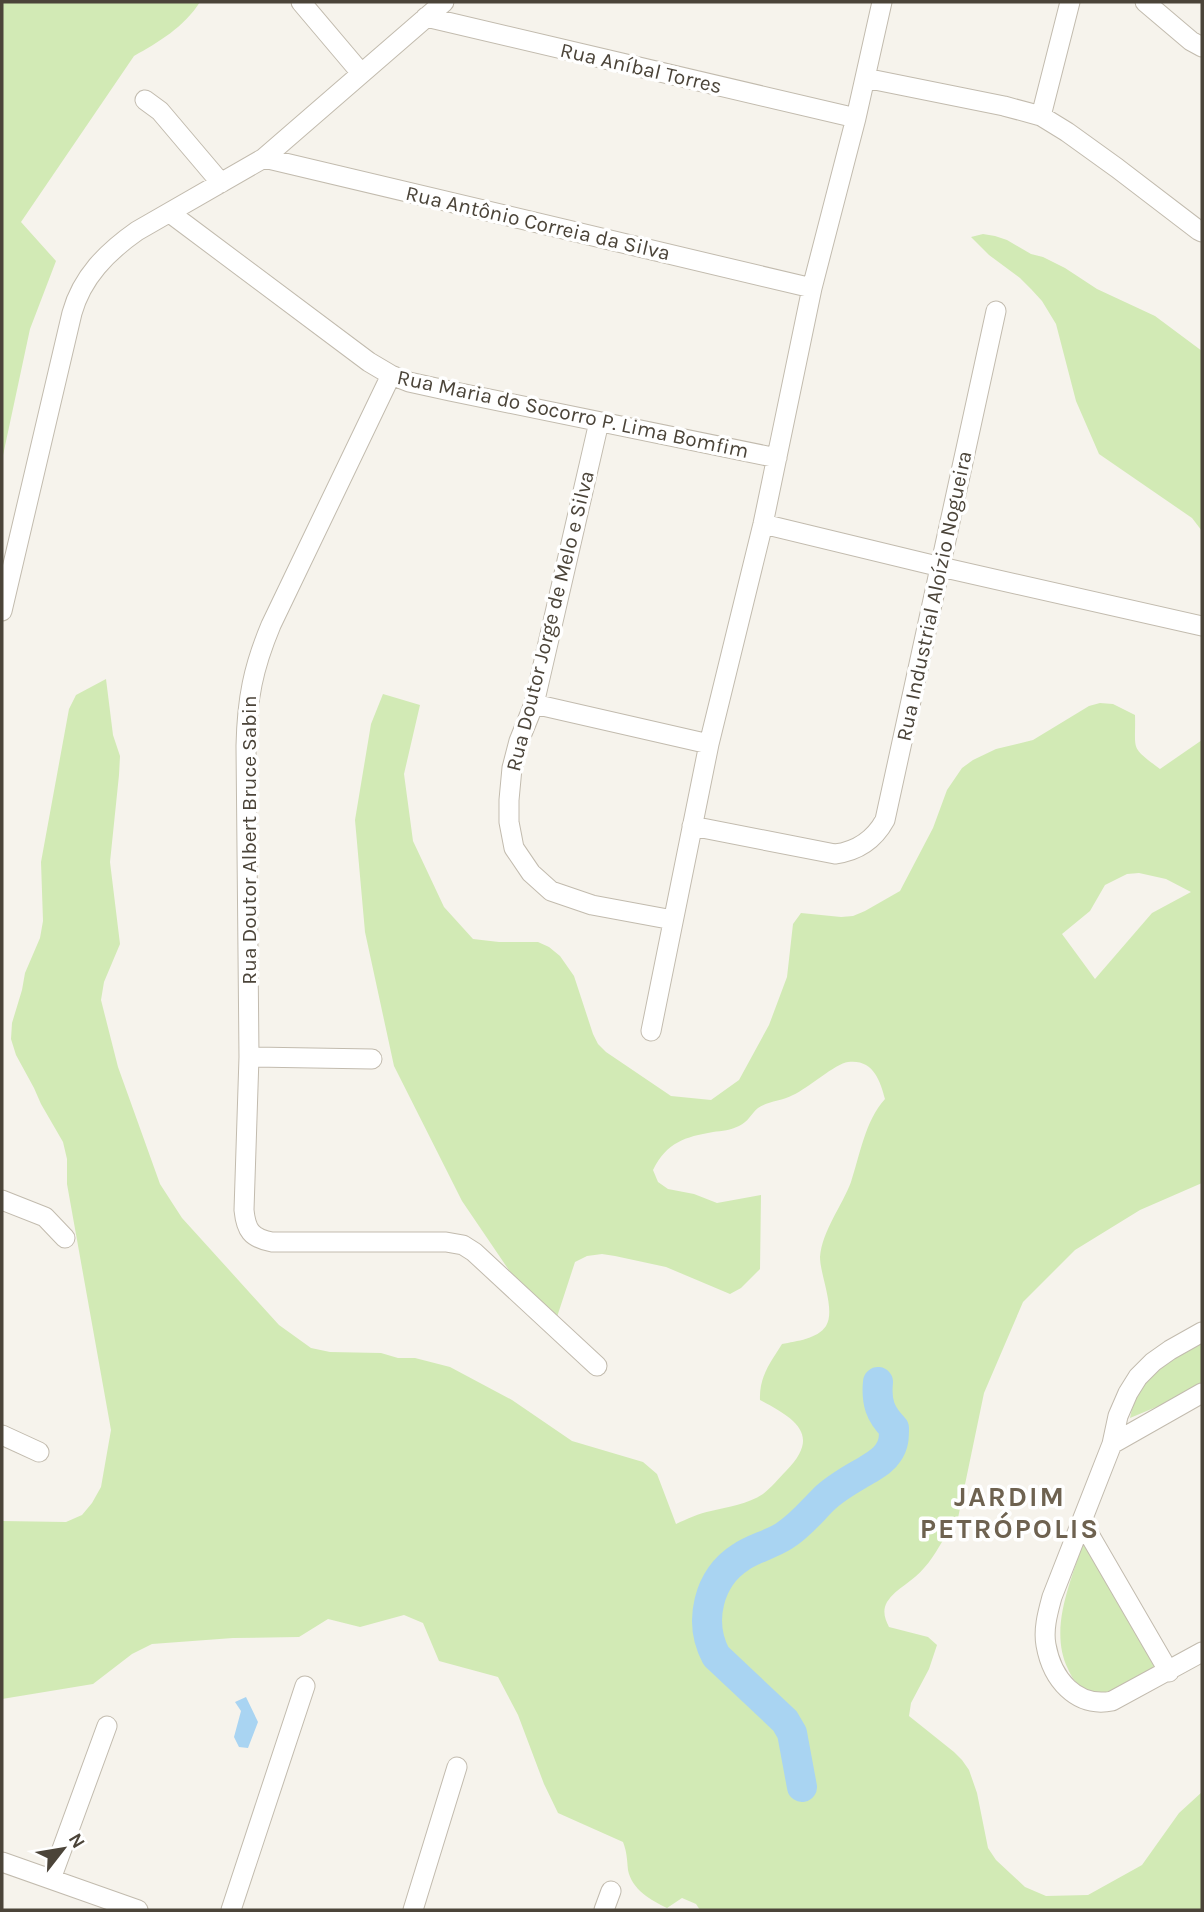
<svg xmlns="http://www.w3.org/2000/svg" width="1204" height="1912" viewBox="0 0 1204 1912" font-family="Karla,sans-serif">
<rect width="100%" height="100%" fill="#f6f3ec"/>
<path fill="#d2eab5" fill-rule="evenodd" d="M2,2H200C184,27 159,42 134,56L21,222L56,261L30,329L2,460Z
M983,234L995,236L1007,240L1031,254L1043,257L1065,268L1097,289L1155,316L1202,351V531L1192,518L1099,454L1076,401L1056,324L1042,301L1031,289L1020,278L989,255L971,237Z
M106,679L113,735L120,756L119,775L110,862L120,944L104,982L101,1000L118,1067L160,1184L182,1218L279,1325L311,1348L330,1352L381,1353L398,1358H415L450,1367L512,1400L572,1441L643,1462L657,1474L676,1524C687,1519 699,1513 711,1511C728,1507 748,1504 763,1494C771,1488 779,1478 786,1471C823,1434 793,1418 760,1400C759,1377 770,1363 782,1344C797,1341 817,1339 826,1326C836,1310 820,1275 820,1257C822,1231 842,1206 851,1182C860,1155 865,1121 885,1099C880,1080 873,1059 848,1062C836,1063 807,1089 793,1095C782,1101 768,1101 758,1108C751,1114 748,1122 739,1126C731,1130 722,1131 713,1132C685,1137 667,1142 653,1170L658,1182L668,1189L694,1194L717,1203L761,1195L760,1269L741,1288L730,1294L666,1267L615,1256L602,1254L587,1256L575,1262L557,1317L515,1279L462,1201L394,1066L365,932L355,820L371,724L383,694L420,705L404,774L413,841L444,907L473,939L499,942H538L549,947L560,956L574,976L593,1034L598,1044L606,1052L671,1096L711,1100L739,1080L769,1025L787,977L793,924L801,913L841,917L853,916L865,911L900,891L933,828L947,790L962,768L973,760L996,749L1033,740L1089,706L1100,703L1113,704L1135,715C1136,751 1129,746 1160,769L1202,740V1183L1140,1210L1075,1250L1023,1302L984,1393L958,1518C945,1533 938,1553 924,1568C914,1581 896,1588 887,1602C882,1611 885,1619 889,1627L928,1637L937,1645L929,1669L911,1703L909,1716L954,1752L962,1760L969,1770L977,1793L988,1848L996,1860L1025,1887L1046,1896L1088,1895L1142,1865L1179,1813L1202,1792V1910H700L696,1904L682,1898L667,1908C651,1900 632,1890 628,1870C627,1860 627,1852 623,1842L558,1813L544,1784L518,1715L498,1677L439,1661L423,1623L404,1615L360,1627L328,1619L299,1637L233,1638L152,1644L132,1654L93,1684L2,1699V1521L66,1522L82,1515L92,1503L101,1487L111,1430L67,1184V1159L63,1142L41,1104L34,1088L16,1055L11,1039L12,1023L22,990L25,973L40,938L43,921L41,862L69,709L76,695ZM1139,873L1166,879L1191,892L1152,913L1095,979L1062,934L1090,911L1105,885L1127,874Z
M1202,1339V1382L1161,1405L1130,1418C1138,1376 1169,1361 1202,1339Z
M1084,1539L1159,1669C1147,1676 1134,1685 1122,1691C1110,1695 1096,1694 1085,1689C1076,1684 1072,1678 1068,1669C1048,1628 1072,1580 1084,1539Z"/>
<path fill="#a9d4f2" d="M246,1697L258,1722L248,1748L239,1747L234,1737L241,1711L235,1702Z"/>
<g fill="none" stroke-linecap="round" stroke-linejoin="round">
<path stroke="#a9d4f2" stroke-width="30" d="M802,1787L792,1733L785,1721L716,1656C698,1622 708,1578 741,1557C754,1548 770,1545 784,1536C800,1526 810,1513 823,1500C836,1487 852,1479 867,1470C875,1465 883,1461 888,1453C894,1445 894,1437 894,1428C880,1414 876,1402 878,1382"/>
<defs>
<path id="street" d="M301,2L361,73
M1145,2L1191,41L1202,47
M426,17L856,118
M865,78L1004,106L1041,116L1067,132L1117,168L1198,230L1202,232
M145,100L160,111L221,183
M1041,116L1070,2
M264,158L812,288
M170,213L369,362L391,375L409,382L450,391L777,458
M391,375L271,625C253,668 247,699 246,746L249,1057L244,1210C246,1230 251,1238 272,1242H446L463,1245L474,1252L597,1366
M599,422L534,704L519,741L512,768L509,800V822L514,848L531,873L551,891L592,905L673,920
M763,524L941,567L1202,626
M2,611L72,313C82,277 107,252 137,231L264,158L444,2
M534,704L709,744
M692,826L835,854C858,851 874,840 885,820L996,311
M651,1031L709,744L763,524L812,288L856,118L882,2
M249,1057L372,1059
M2,1200L45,1217L65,1238
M1202,1332L1170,1350L1153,1362L1138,1377L1128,1393L1118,1416L1112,1444L1052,1597C1048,1612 1043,1629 1046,1645C1052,1679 1076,1708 1112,1701L1202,1652
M2,1435L39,1452
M1112,1444L1202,1393
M1082,1522L1169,1672
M2,1862L138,1910
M51,1879L107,1726
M231,1910L305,1686
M413,1910L457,1767
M604,1910L611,1891"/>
</defs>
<use href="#street" stroke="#c2bbae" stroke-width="21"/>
<use href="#street" stroke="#fff" stroke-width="19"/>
</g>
<g text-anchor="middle" stroke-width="7" stroke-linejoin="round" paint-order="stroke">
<g font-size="21" fill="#4b4439" stroke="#fff">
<text transform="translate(641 68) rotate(13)" y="7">Rua Aníbal Torres</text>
<text transform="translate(538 223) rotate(13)" y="7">Rua Antônio Correia da Silva</text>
<text transform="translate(573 414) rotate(12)" y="7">Rua Maria do Socorro P. Lima Bomfim</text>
<text transform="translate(934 596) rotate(-78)" y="7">Rua Industrial Aloízio Nogueira</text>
<text transform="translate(550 621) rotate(-76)" y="7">Rua Doutor Jorge de Melo e Silva</text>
<text transform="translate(249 840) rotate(-90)" y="7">Rua Doutor Albert Bruce Sabin</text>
</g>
<g font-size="28" font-weight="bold" letter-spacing="2" fill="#6e6250" stroke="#fff">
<text x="1010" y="1506">JARDIM<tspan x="1010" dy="32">PETRÓPOLIS</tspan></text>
</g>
</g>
<rect width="1204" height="1912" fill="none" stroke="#4b4439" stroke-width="7"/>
<g transform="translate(63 1849) rotate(59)" stroke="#ffffff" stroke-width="5" paint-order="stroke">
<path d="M0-5L12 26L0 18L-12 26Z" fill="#4b4439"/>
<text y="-10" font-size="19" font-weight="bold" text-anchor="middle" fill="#4b4439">N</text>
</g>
</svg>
